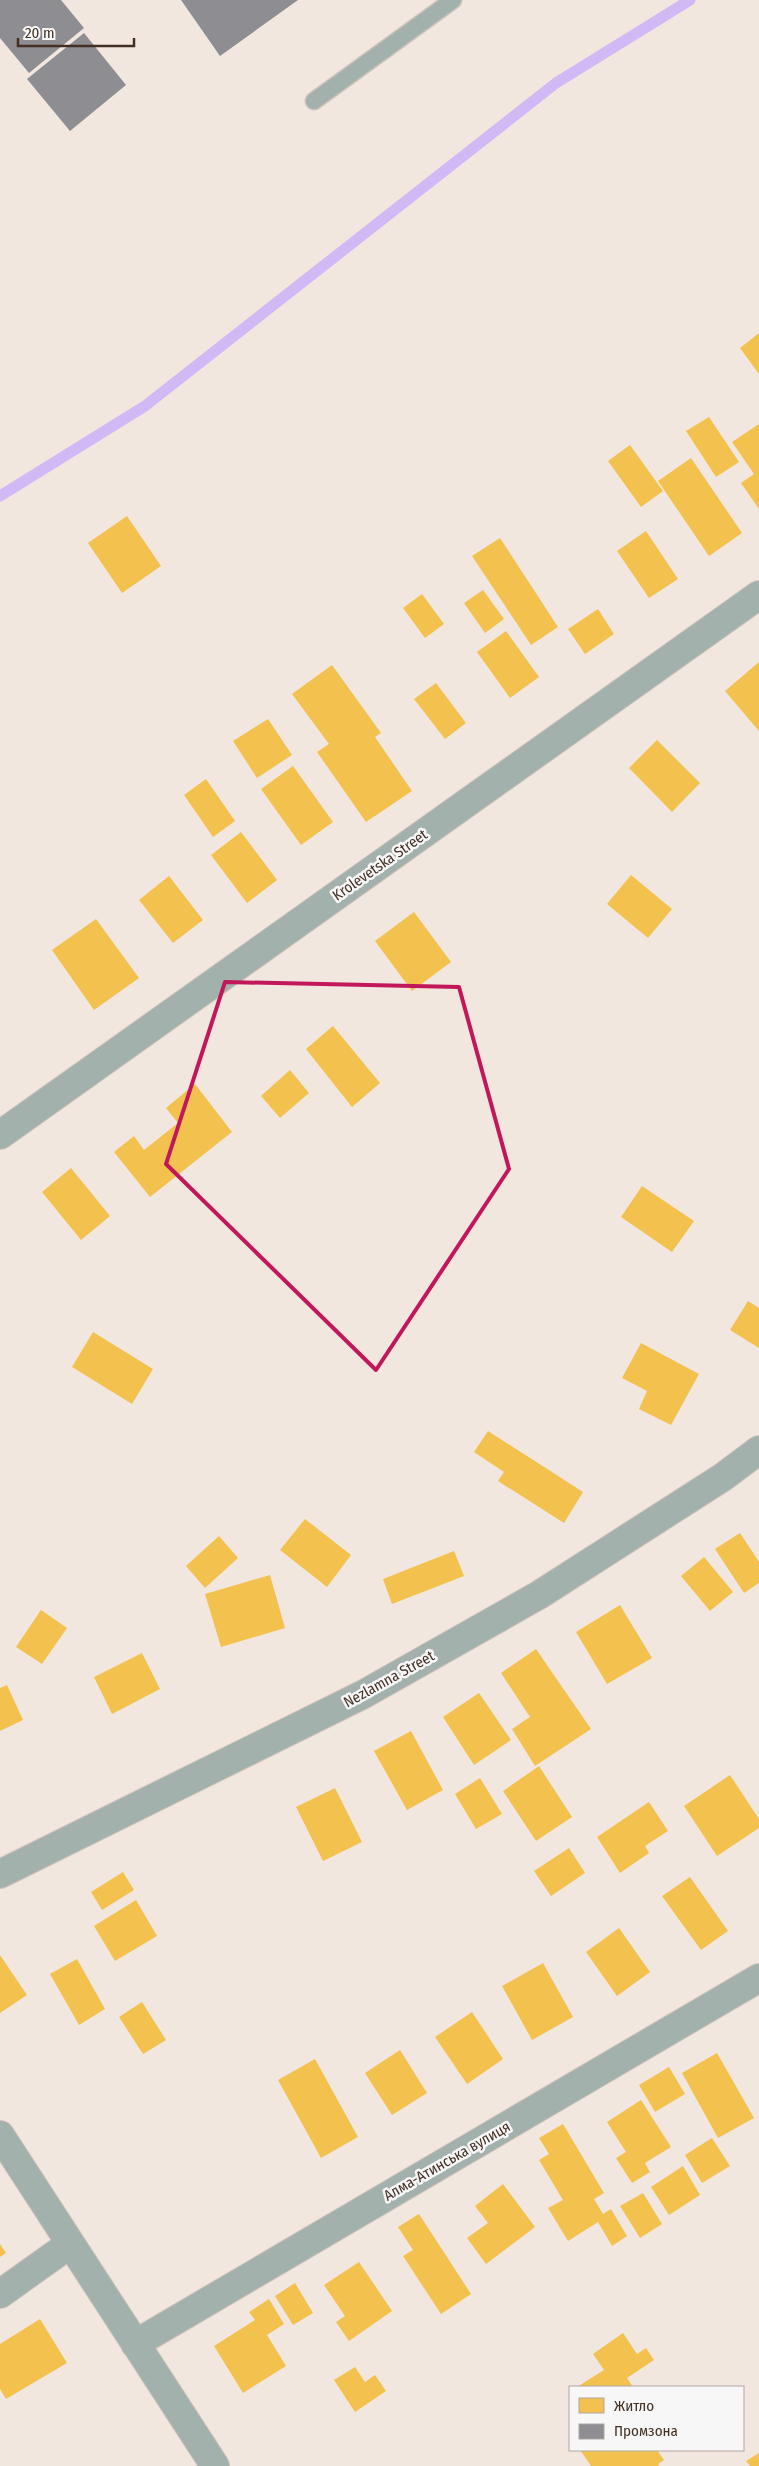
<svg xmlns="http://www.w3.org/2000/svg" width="759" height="2466" viewBox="0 0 759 2466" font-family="'Fira Sans Condensed',sans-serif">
<rect width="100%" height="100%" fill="#f2e7df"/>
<path fill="#f2c14e" d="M759,333V374L740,348Z
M709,417L739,462L716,477L686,431Z
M759,424V509L741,483L754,474L732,442Z
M630,445L663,491L641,507L608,461Z
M691,458L742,533L709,556L658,481Z
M127,516L161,566L122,593L88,543Z
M646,531L678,579L649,598L617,551Z
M500,538L558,627L531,645L472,556Z
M483,590L504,619L485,633L464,603Z
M422,594L444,624L425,638L403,608Z
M598,609L614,634L585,654L568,629Z
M506,631L539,677L510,698L477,652Z
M759,662V731L725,691Z
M332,665L381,733L375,737L412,791L366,822L317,752L329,744L292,694Z
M436,683L466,723L445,739L414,699Z
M268,719L292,755L257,778L233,741Z
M657,740L700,783L672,812L629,768Z
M293,766L333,822L301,845L261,789Z
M206,779L235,821L213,837L184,795Z
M241,832L277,880L247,903L211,855Z
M631,875L672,909L648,938L607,904Z
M169,876L203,920L173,943L139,900Z
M414,912L451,962L412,991L375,941Z
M96,919L139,978L94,1010L52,950Z
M333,1026L380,1083L352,1107L306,1049Z
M290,1070L309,1093L280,1118L261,1096Z
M195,1084L232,1132L150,1197L114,1152L134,1136L144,1150L178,1123L166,1108Z
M71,1168L110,1216L81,1240L42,1192Z
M642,1186L694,1221L672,1252L621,1217Z
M748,1301L759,1308V1348L730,1330Z
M93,1332L153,1369L132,1404L72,1367Z
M641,1343L699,1374L671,1425L639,1409L647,1391L622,1378Z
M488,1431L583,1492L564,1523L498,1481L504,1472L474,1452Z
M305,1519L351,1555L327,1587L280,1550Z
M740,1533L759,1562V1583L744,1593L715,1549Z
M219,1536L238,1558L205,1588L186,1566Z
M454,1551L464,1576L392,1604L383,1579Z
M704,1557L733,1592L710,1611L681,1576Z
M270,1575L285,1628L221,1647L205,1594Z
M620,1605L652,1658L607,1684L576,1632Z
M41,1610L67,1628L42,1664L16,1647Z
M536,1649L591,1729L535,1766L512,1729L530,1717L501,1673Z
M142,1653L160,1689L112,1714L94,1677Z
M7,1685L23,1720L0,1731V1688Z
M479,1693L511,1740L474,1765L443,1717Z
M411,1731L443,1790L407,1810L374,1751Z
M539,1766L572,1817L536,1841L503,1791Z
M730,1775L759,1819V1828L717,1856L684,1806Z
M480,1778L502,1814L476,1829L455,1794Z
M335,1788L362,1842L323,1861L296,1807Z
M649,1802L668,1831L645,1846L649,1853L620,1873L597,1837Z
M569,1848L585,1873L551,1896L534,1871Z
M123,1872L134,1890L102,1910L91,1892Z
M690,1877L728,1931L701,1950L662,1896Z
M136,1900L157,1936L115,1961L94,1926Z
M619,1928L650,1972L617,1996L586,1952Z
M0,1955L27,1995L0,2013Z
M77,1959L105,2009L79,2025L50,1974Z
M543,1963L573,2017L532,2040L502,1986Z
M142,2002L166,2040L143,2054L119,2017Z
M472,2012L503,2059L467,2084L435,2037Z
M400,2050L427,2093L392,2115L365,2073Z
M717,2053L754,2118L718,2138L682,2073Z
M315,2059L358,2137L321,2158L278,2080Z
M669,2067L685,2094L655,2112L639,2085Z
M641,2100L671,2147L645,2163L650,2172L632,2183L616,2158L626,2152L607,2122Z
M563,2124L604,2193L594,2199L603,2214L611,2209L627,2236L612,2246L598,2222L568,2241L548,2208L563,2200L539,2160L549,2154L539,2138Z
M712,2138L730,2166L702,2183L685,2155Z
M683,2166L700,2195L669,2215L651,2187Z
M503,2184L535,2227L486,2264L467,2238L488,2223L475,2206Z
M643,2193L662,2224L640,2238L620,2206Z
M419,2214L471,2294L441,2314L403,2256L413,2250L398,2227Z
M0,2244L6,2253L0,2257Z
M359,2262L392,2311L349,2341L336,2322L345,2316L324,2285Z
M295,2283L313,2313L293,2325L275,2296Z
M269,2299L284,2324L267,2335L286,2366L243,2393L214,2346L255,2320L249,2312Z
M40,2319L67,2363L6,2399L0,2389V2344Z
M623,2333L637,2354L646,2348L654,2360L627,2378L633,2387H577L604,2370L593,2354Z
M355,2367L365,2382L375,2375L386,2391L355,2412L334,2380Z
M580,2450H657L664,2460L658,2464L659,2466H591Z
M759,2453V2466H750L746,2461Z"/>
<path fill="#8d8d92" d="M0,0H61L84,28L29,73L0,38Z
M181,0H298L220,56Z
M84,33L126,85L70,131L27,79Z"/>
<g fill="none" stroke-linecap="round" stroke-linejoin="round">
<path stroke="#d1b9f5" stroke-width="11" d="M0,496L145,406L556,83L690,0"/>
<defs>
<path id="service" d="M314,101L453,0"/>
<path id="minor" d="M0,1135L759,595
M0,2135L215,2466
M0,2294L70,2244
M135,2344L759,1978"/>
<path id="tertiary" d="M0,1874L364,1694L539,1595L723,1477L759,1450"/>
</defs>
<use href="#service" stroke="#cdc3bb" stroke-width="19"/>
<use href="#minor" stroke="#cdc3bb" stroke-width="30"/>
<use href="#tertiary" stroke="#cdc3bb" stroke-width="30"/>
<use href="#service" stroke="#a3b1ac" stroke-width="16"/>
<use href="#minor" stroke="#a3b1ac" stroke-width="28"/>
<use href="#tertiary" stroke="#a3b1ac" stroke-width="28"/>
</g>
<path fill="none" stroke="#c2185b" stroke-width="4" stroke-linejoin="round" d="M225,982L459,987L509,1169L376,1370L166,1164Z"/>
<g text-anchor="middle" stroke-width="5" stroke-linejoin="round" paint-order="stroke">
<g font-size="15" fill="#433022" stroke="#f7f7f7">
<text transform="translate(380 865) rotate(-35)" y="5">Krolevetska Street</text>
<text transform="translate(389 1679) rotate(-29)" y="5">Nezlamna Street</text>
<text transform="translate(447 2161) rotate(-30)" y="5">Алма-Атинська вулиця</text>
</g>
</g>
<rect x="569" y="2386" width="175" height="65" fill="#f7f7f7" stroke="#afa7a2"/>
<rect x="579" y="2398" width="25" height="15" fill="#f2c14e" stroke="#afa7a2"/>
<text x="614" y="2411" font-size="15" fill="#433022">Житло</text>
<rect x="579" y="2424" width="25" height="15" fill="#8d8d92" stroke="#afa7a2"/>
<text x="614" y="2436" font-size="15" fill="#433022">Промзона</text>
<path d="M18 38v8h116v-8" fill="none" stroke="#433022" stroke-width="2.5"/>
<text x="25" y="38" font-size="15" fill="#433022" stroke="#f7f7f7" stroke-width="4" paint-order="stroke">20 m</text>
</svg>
